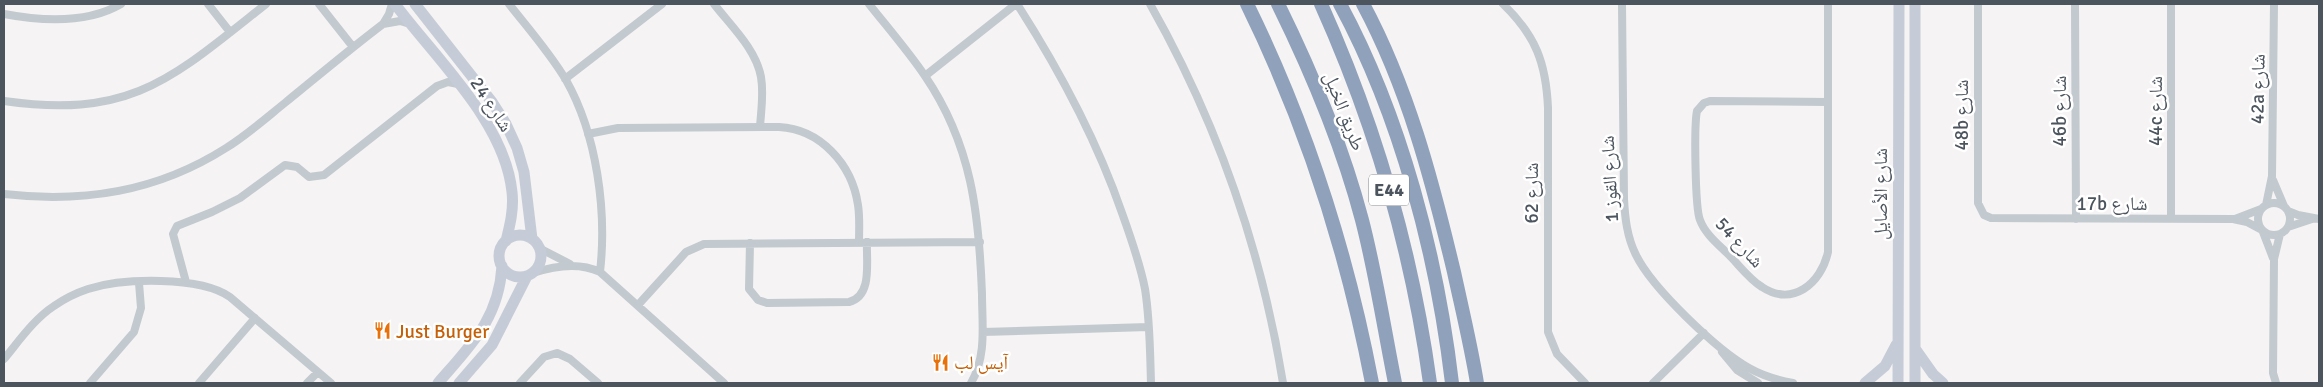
<svg xmlns="http://www.w3.org/2000/svg" width="2323" height="387" viewBox="0 0 2323 387" font-family="Signika,'Noto Naskh Arabic',sans-serif">
<rect width="100%" height="100%" fill="#f5f3f3"/>
<g fill="none" stroke-linecap="round" stroke-linejoin="round">
<path stroke="#c2c9cf" stroke-width="8" d="M208,4L230,32
M319,4L353,47
M509,4C528,28 550,53 566,80C597,135 607,211 600,272
M714,4C731,26 756,49 761,77C764,94 761,111 760,127
M869,4C888,28 908,51 925,76C972,145 979,214 982,294C982,324 987,356 971,383
M1017,4C1060,71 1096,138 1122,213C1131,238 1140,263 1145,289C1150,320 1150,352 1151,383
M1150,4C1218,124 1261,247 1283,383
M1503,4C1536,36 1546,63 1548,108V332L1557,354L1585,383
M1622,4L1624,199C1625,218 1627,237 1636,255C1652,288 1717,350 1749,368C1763,376 1777,380 1793,383
M1828,4V252C1821,284 1792,307 1762,287C1749,279 1739,265 1729,255C1719,245 1705,234 1700,220C1695,208 1694,125 1697,111L1704,103L1710,101L1828,102
M1978,4V203L1984,215L1991,218L2233,219L2247,222L2260,229
M2075,4L2076,219
M2171,4V219
M4,14C41,21 87,24 121,4
M383,24L400,21L410,24
M925,76L1016,4
M565,79L662,4
M4,101C132,119 171,79 266,4
M588,134L618,128L779,127C820,129 852,164 858,205C860,217 859,231 859,243
M2273,180L2284,206
M4,194C83,203 157,192 226,148C247,135 266,118 286,102C318,76 350,49 383,24L389,14L392,4
M2258 219a16 16 0 1 1 32 0a16 16 0 1 1-32 0Z
M2266,205L2272,176L2274,4
M2288,211L2298,215L2319,219
M2235,219L2261,209
M2288,227L2312,219
M2263,232L2273,258
M750,243L749,289L758,300L767,303L849,302C873,296 866,261 867,242
M539,248L570,264
M533,273C554,266 579,262 600,272L724,383
M186,282L173,234L177,226L212,212L240,198L285,165L297,167L309,177L324,175L437,86L448,82L458,84
M638,305L686,252L704,244L980,242
M983,332L1148,327
M1722,352L1737,370L1758,383
M4,359C19,341 34,319 54,306C64,299 76,293 88,289C123,278 200,276 230,297L331,383
M90,383L134,332L141,308L139,283
M199,383L255,318
M307,383L318,372
M520,383L544,357L557,353L570,359L598,383
M1653,383L1704,333
M2276,383L2273,373L2274,259L2280,234"/>
<path stroke="#c6ccd7" stroke-width="11" d="M395,4C436,59 505,122 512,192C514,209 510,225 506,241
M415,4L492,102L506,124L517,148L524,172L532,239
M499 256a21 21 0 1 1 42 0a21 21 0 1 1-42 0Z
M1916,350L1933,374L1943,383
M438,383C470,346 499,319 502,266
M459,383L492,345L527,276
M1865,383L1885,366L1896,345
M1898,383L1899,4
M1915,383V4"/>
<path stroke="#90a1bb" stroke-width="14" d="M1247,4C1306,124 1347,252 1372,383
M1278,4C1312,73 1342,144 1362,220C1376,274 1384,328 1395,383
M1321,4C1375,124 1412,252 1430,383
M1340,4C1401,117 1437,256 1452,383
M1363,4C1408,88 1432,180 1454,272C1462,309 1471,346 1477,383"/>
</g>
<defs>
<symbol id="restaurant-bare" viewBox="-9 -9 18 18"><path d="M-5-6h1v4h1v-4h1v4h1v-4h1v5L-1.5 .5V6h-2V.5L-5-1ZM5-6V6H3V1.5H1.5Q1.5-4 5-6Z" fill="#e8710a" stroke="#fff" stroke-width="2.5" paint-order="stroke"/></symbol>
</defs>
<g fill-rule="evenodd">
<use href="#restaurant-bare" x="370" y="318" width="25" height="25"/>
<use href="#restaurant-bare" x="928" y="350" width="25" height="25"/>
</g>
<g text-anchor="middle" stroke-width="5" stroke-linejoin="round" paint-order="stroke">
<rect fill="#fff" stroke="#82878e" stroke-width="1" x="1369" y="174.5" width="40" height="31" rx="4"/>
<g font-size="18" font-weight="bold" fill="#4c545e">
<text x="1389" y="196">E44</text>
</g>
<g font-size="19" fill="#4c545e" stroke="#fff">
<text transform="translate(2257 89) rotate(-89)" y="7">42a شارع</text>
<text transform="translate(492 104) rotate(57)" y="7">شارع 24</text>
<text transform="translate(1345 111) rotate(69)" y="7">طريق الخيل</text>
<text transform="translate(2059 111) rotate(-90)" y="7">46b شارع</text>
<text transform="translate(2155 111) rotate(-90)" y="7">44c شارع</text>
<text transform="translate(1961 115) rotate(-90)" y="7">48b شارع</text>
<text transform="translate(1609 179) rotate(-93)" y="7">شارع القوز 1</text>
<text transform="translate(1531 193) rotate(-90)" y="7">شارع 62</text>
<text transform="translate(1880 194) rotate(-90)" y="7">شارع الأصايل</text>
<text x="2112" y="210">17b شارع</text>
<text transform="translate(1740 242) rotate(47)" y="7">شارع 54</text>
</g>
<g font-size="19" fill="#c56008" stroke="#fff" text-anchor="start">
<text x="396" y="338">Just Burger</text>
<text x="954" y="369">آيس لب</text>
</g>
</g>
<rect width="2323" height="387" fill="none" stroke="#4c545e" stroke-width="10"/>
</svg>
